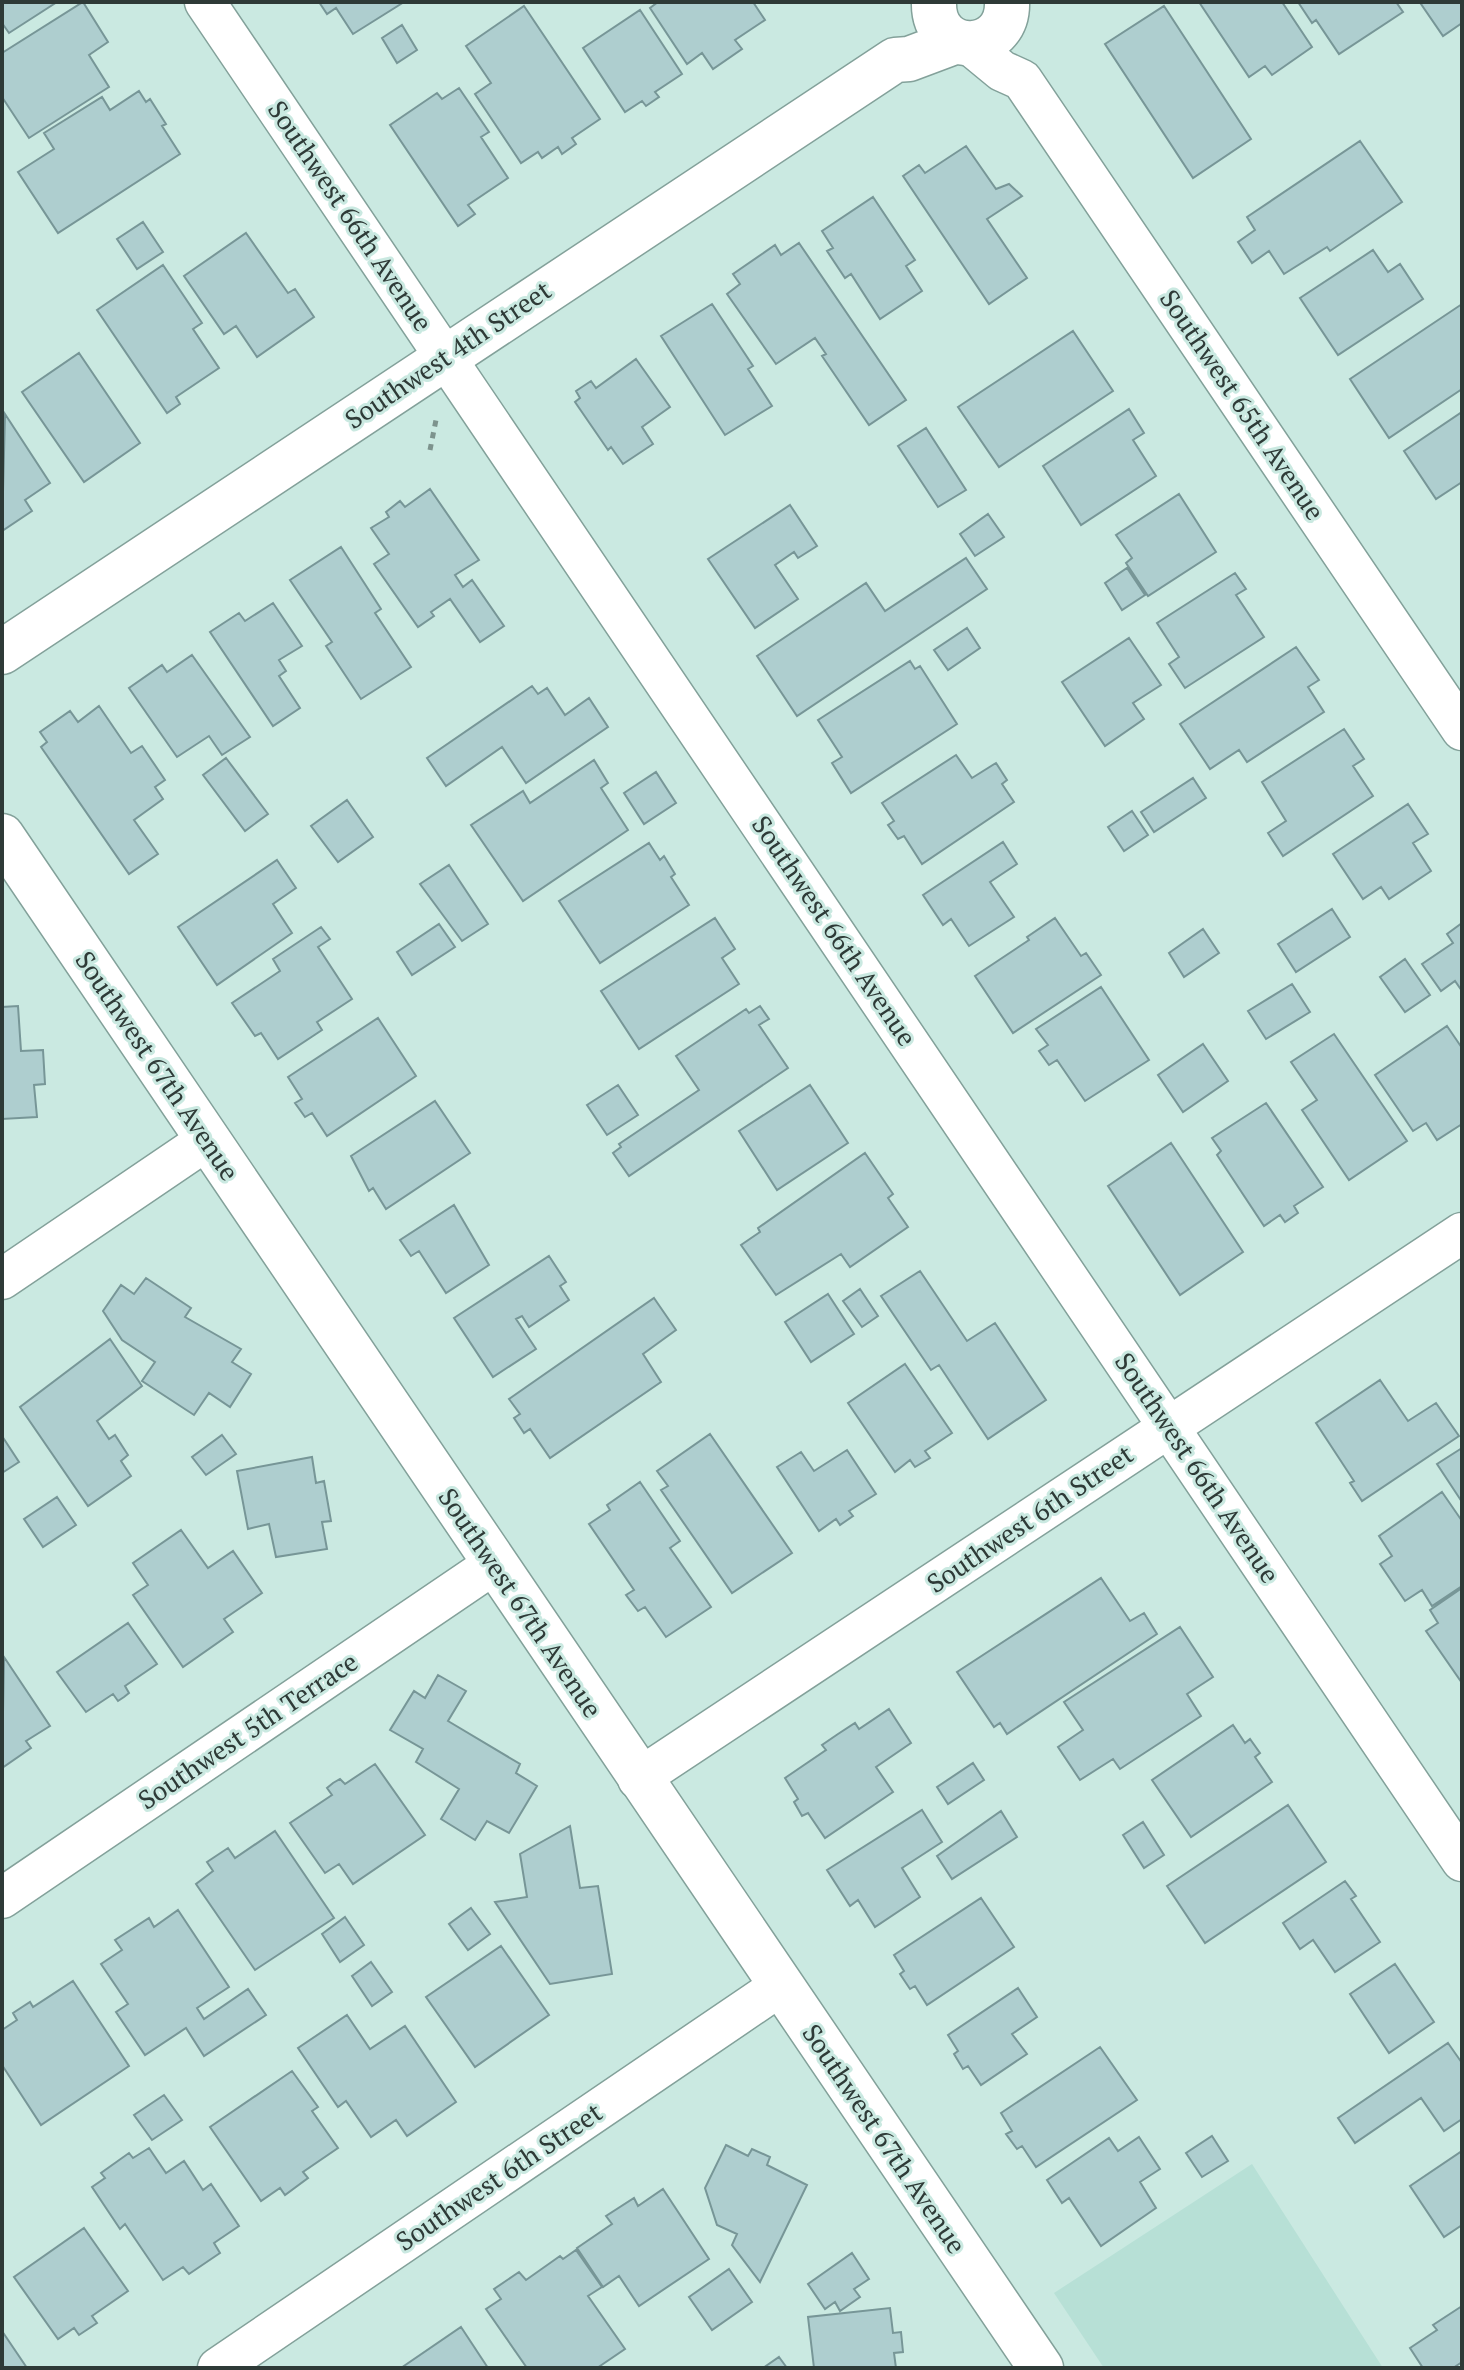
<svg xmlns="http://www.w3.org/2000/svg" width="1464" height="2370" viewBox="0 0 1464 2370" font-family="'PT Serif',serif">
<rect width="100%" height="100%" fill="#cae9e1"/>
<path fill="#b7e0d6" d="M1252,2164L1383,2368H1104L1054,2293Z"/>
<path fill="#aececf" stroke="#779697" stroke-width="2" d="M2,2H57L9,33L2,23Z
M83,2L108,42L89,55L109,87L29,138L2,97V53Z
M319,2H404L353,34L336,8L327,14Z
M658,2H753L765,20L735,40L742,49L713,69L702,53L687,64L650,8Z
M1199,2H1282L1312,47L1272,75L1265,66L1249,77Z
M1298,2H1396L1403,12L1339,54L1316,20L1312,23Z
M1424,2H1462V23L1443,36L1421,4Z
M524,6L600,119L572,138L576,144L562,154L558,147L542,158L538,152L521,163L475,94L491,83L466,46Z
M1164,6L1251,139L1193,178L1105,44Z
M640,10L682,74L655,92L659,97L646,106L642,101L625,112L583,48Z
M402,25L417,50L397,63L382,38Z
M459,88L489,132L481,137L508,178L468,205L475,214L458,226L390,125L437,93L442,99Z
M139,91L146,102L150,99L166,124L162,126L180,154L58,233L18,172L54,149L44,133L102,97L110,110Z
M1360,141L1402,202L1330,251L1327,247L1284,274L1269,251L1252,263L1238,242L1255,230L1247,217Z
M966,146L996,189L1009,184L1022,196L987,219L1027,278L989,304L903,176L919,165L925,173Z
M873,197L915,260L906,266L922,291L880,319L851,274L845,278L827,251L833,248L822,231Z
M143,222L163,252L137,269L117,239Z
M246,233L288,293L295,289L314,317L257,357L236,326L224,334L184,276Z
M799,243L906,400L869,425L822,356L826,354L815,338L776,364L727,294L740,284L733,274L775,245L781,255Z
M1373,250L1388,272L1400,264L1423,299L1338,355L1300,298Z
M163,265L202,323L193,329L219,368L176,397L180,404L167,413L97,310Z
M712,304L753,366L748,369L772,406L725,435L661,336Z
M1462,304V389L1389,438L1350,379Z
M1073,331L1113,391L999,467L958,407Z
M79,353L140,443L84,482L22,392Z
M636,359L670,407L642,427L653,444L623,464L611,447L608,450L575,402L580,398L576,391L591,381L596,388Z
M1129,409L1144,433L1133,440L1156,476L1081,525L1043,466Z
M1462,412V482L1436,499L1404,451Z
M5,414L50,483L25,500L32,511L2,531Z
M926,428L966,490L938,507L898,446Z
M430,489L479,560L455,575L463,587L472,580L504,626L480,642L450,599L431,612L434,616L418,627L374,564L389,554L371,528L389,517L386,512L400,501L405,507Z
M1179,494L1216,552L1148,596L1126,563L1132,558L1116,535Z
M790,505L817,546L798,558L794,552L775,565L798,599L755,628L708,559Z
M988,514L1004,537L975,556L960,534Z
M341,547L381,609L375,613L411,667L361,699L326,646L332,642L290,580Z
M966,558L987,589L797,716L757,656L866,583L885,611Z
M1127,568L1145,595L1122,610L1105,583Z
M1235,573L1246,589L1236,595L1264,637L1185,688L1169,664L1179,657L1157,623Z
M273,603L302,646L279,660L286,671L279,676L300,708L273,726L210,632L239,613L245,621Z
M967,628L980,648L948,670L934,650Z
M1129,638L1161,685L1133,703L1144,719L1105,746L1062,682Z
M1296,647L1319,680L1308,687L1324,712L1247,762L1239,750L1210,769L1180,724Z
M192,655L250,737L222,755L209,736L177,757L129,688L162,665L167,672Z
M910,661L915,669L920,666L957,724L851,793L832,763L842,757L818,720Z
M532,686L538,694L547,688L565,715L589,698L608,727L526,783L502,747L446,786L427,758Z
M99,706L131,753L142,746L165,780L155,787L163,799L134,820L158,854L129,874L41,747L47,742L40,732L70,711L78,722Z
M1344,729L1364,759L1353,766L1373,796L1283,856L1268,833L1286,821L1262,782Z
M956,755L972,778L996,763L1007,780L1002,784L1014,802L922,864L904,836L898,839L888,825L894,821L882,803Z
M226,758L268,814L245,831L203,775Z
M594,760L608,783L601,788L628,830L523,901L471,825L523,791L530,803Z
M656,772L676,803L644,824L624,793Z
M1193,778L1206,798L1154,832L1141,812Z
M347,800L373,837L338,862L311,826Z
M1408,804L1428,834L1413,843L1431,871L1389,899L1381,887L1363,899L1333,854Z
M1132,811L1148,835L1124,851L1108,827Z
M1003,842L1017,864L990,882L1014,917L969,946L951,919L943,925L923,895Z
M649,843L660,860L664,856L675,874L671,877L689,905L600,963L559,901Z
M277,860L296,888L273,904L292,933L217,985L178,927Z
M449,865L488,924L462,941L420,884Z
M1332,909L1350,937L1296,972L1278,944Z
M715,918L735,949L722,958L739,984L639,1049L601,991Z
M1055,918L1081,956L1086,953L1101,975L1013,1033L975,976L1029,940L1027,937Z
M1462,923V991L1455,981L1441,991L1422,964L1453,943L1447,934Z
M439,924L455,947L412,975L397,952Z
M321,927L330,939L318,947L352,999L317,1022L322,1030L278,1059L261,1033L255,1036L232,1003L280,971L273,959Z
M1203,929L1219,953L1184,977L1169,953Z
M1405,959L1430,995L1405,1012L1380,977Z
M1292,984L1310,1012L1266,1039L1248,1011Z
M1101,987L1149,1060L1085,1101L1057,1060L1049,1065L1039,1051L1048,1045L1036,1029Z
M18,1006L21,1051L43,1050L45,1084L34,1085L37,1117L2,1119V1007Z
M760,1006L769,1019L759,1025L788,1068L629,1176L613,1153L621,1147L619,1144L699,1090L676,1056L746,1009L749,1013Z
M378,1018L416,1076L327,1136L312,1113L305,1117L295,1103L302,1099L288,1077Z
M1447,1026L1462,1048V1124L1437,1140L1426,1123L1413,1131L1375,1075Z
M1334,1034L1407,1141L1349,1180L1302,1110L1317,1100L1291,1062Z
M1203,1044L1228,1081L1183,1112L1158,1075Z
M618,1085L638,1115L607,1135L587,1105Z
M810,1085L848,1143L777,1190L739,1131Z
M435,1101L470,1153L386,1209L373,1188L369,1191L351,1156Z
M1266,1103L1323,1187L1294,1206L1298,1213L1285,1222L1280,1215L1264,1226L1217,1155L1221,1151L1212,1138Z
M1171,1143L1243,1252L1180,1295L1108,1186Z
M865,1153L893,1194L888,1198L908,1227L850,1267L841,1254L776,1295L741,1245L760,1232L758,1228Z
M454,1205L489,1265L446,1293L419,1251L411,1256L400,1240Z
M549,1256L566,1282L560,1286L569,1300L529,1327L522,1316L516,1319L536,1349L493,1377L454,1318Z
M920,1271L967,1341L995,1323L1046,1400L988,1439L939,1365L931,1370L881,1296Z
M146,1278L191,1308L185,1317L241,1349L232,1362L251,1374L230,1407L209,1393L194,1415L142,1381L155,1362L122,1340L103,1311L121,1285L134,1294Z
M860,1289L878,1316L862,1327L843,1301Z
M828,1294L854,1334L811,1362L785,1322Z
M654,1298L676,1330L643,1354L661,1382L550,1458L530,1429L524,1433L514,1418L520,1414L509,1399Z
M110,1339L142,1386L97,1421L109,1439L115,1435L128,1455L121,1461L131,1476L88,1506L20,1407Z
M905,1364L952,1433L925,1451L930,1458L915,1467L910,1460L895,1472L848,1403Z
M1380,1380L1408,1421L1436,1403L1459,1436L1362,1501L1350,1483L1354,1481L1316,1423Z
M710,1434L792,1553L732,1593L661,1490L668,1486L657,1471Z
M222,1435L236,1454L206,1475L192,1457Z
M2,1436L19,1462L2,1473Z
M1462,1448V1502L1437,1464Z
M847,1450L876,1494L849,1511L853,1516L840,1525L836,1519L819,1531L777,1467L801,1452L814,1471Z
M312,1457L316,1483L324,1481L331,1521L322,1522L327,1549L276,1557L269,1524L248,1529L237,1471Z
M640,1482L680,1541L670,1548L711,1607L666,1637L645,1607L638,1611L626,1595L634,1590L589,1524L610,1510L607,1505Z
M1442,1492L1462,1521V1586L1432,1606L1422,1590L1405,1601L1380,1564L1392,1556L1379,1536Z
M57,1497L76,1525L43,1547L24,1519Z
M181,1530L208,1568L233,1551L262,1593L224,1619L233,1632L183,1667L133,1595L148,1585L133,1563Z
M1101,1578L1130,1621L1144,1613L1157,1634L1007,1734L1000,1723L994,1727L957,1672Z
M1462,1588V1683L1426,1631L1438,1623L1430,1610Z
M128,1623L157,1664L125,1686L129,1693L124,1697L118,1701L113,1694L86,1712L57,1672Z
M1180,1627L1213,1677L1187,1694L1201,1716L1120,1769L1113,1759L1080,1780L1058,1747L1083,1730L1064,1702Z
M4,1657L50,1726L26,1741L31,1748L2,1768Z
M438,1675L466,1691L448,1721L520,1764L516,1773L537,1786L509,1833L487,1821L475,1840L441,1819L459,1789L416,1762L423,1749L390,1730L414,1691L425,1698Z
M889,1709L911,1743L876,1767L893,1792L825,1838L808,1813L802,1816L794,1802L798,1799L785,1778L826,1750L822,1745L838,1734L855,1723L859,1729Z
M1233,1725L1245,1743L1250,1739L1260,1753L1255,1757L1272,1782L1191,1837L1152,1780Z
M973,1763L984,1780L948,1804L937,1787Z
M375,1764L425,1835L353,1884L339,1864L325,1873L290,1823L332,1795L327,1788L333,1783L340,1779L345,1784Z
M1288,1805L1326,1862L1205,1943L1167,1886Z
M922,1810L942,1842L902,1868L920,1897L875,1927L858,1900L850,1906L827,1870Z
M1001,1811L1017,1837L952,1879L937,1856Z
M1143,1822L1164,1855L1144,1868L1123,1835Z
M570,1826L580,1888L598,1886L612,1974L550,1984L495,1902L527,1897L520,1854Z
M275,1831L334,1918L255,1970L196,1884L213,1871L207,1862L228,1848L235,1858Z
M1345,1881L1356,1896L1351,1899L1380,1942L1335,1972L1313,1940L1300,1949L1283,1923Z
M981,1898L1014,1947L927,2005L915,1986L910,1989L900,1974L904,1971L894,1955Z
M471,1908L490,1934L468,1950L449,1924Z
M178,1910L229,1987L197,2008L204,2019L248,1989L266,2015L204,2056L186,2028L145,2055L116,2012L128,2004L101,1964L122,1950L115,1940L149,1918L154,1927Z
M345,1917L364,1945L340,1962L322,1934Z
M501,1946L549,2015L475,2067L426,1997Z
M371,1962L392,1992L372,2006L352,1976Z
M1395,1964L1434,2022L1389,2053L1350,1994Z
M73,1981L129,2066L41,2125L2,2065V2030L17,2020L13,2013L30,2002L33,2007Z
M1018,1988L1037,2017L1012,2034L1027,2054L981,2085L968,2066L963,2069L954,2054L958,2051L948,2035Z
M347,2015L370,2049L405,2026L456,2102L407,2136L396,2120L371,2137L346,2101L338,2107L298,2048Z
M1448,2043L1462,2063V2119L1444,2131L1421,2098L1355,2143L1338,2118Z
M1100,2047L1137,2100L1036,2167L1022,2146L1017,2149L1006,2134L1012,2131L1001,2113Z
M292,2071L318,2107L312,2111L338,2148L303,2172L308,2178L285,2195L280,2188L261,2201L210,2127Z
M164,2095L182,2120L152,2140L134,2115Z
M1212,2136L1228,2161L1202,2177L1186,2153Z
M1139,2137L1160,2169L1140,2182L1156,2208L1101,2246L1069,2198L1062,2203L1047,2180L1109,2138L1118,2151Z
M726,2145L748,2156L752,2149L770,2157L767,2165L807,2185L760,2282L732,2245L737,2234L717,2225L705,2188Z
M149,2148L166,2173L184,2161L203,2190L211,2184L239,2226L214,2243L220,2253L189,2274L183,2267L163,2280L125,2224L120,2229L92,2187L105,2178L101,2173L129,2153L133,2158Z
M1462,2151V2225L1444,2237L1410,2186Z
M663,2189L709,2259L639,2306L619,2276L603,2287L577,2248L612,2224L606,2216L634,2198L638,2206Z
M84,2228L128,2291L92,2316L97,2323L79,2335L74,2328L58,2339L14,2277Z
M576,2250L602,2287L588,2296L625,2349L597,2368H527L486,2309L501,2299L494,2289L519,2272L526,2280L560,2256L563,2259Z
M852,2253L869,2279L854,2289L860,2297L840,2311L835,2302L825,2309L808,2284Z
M729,2269L752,2302L712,2330L689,2297Z
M1462,2306V2362L1453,2368H1423L1410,2348L1437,2330L1433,2325Z
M890,2308L893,2333L901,2332L903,2352L894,2353L896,2368H814L808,2317Z
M461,2327L488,2368H401Z
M2,2331L27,2368H2Z
M779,2357L787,2368H763Z"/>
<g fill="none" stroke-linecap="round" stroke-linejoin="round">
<defs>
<path id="street" d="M205,2L1462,1861
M968,43L1002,71L1022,80L1462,730
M2,1279L207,1140
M638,1779L1462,1233
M2,1898L494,1564
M218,2368L780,1986"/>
<path id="secondary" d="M934,2C932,58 1009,56 1007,2
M2,652L895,60L909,59L957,41
M2,836L1041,2368"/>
</defs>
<use href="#street" stroke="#83a19a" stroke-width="43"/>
<use href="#secondary" stroke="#83a19a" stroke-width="47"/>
<path stroke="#7d938d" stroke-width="5" stroke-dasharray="6 6" stroke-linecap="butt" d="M430,450L436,420"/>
<use href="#street" stroke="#fff" stroke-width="40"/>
<use href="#secondary" stroke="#fff" stroke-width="44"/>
</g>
<g text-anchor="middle" stroke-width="6" stroke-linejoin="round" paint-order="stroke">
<g font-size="26" fill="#2e3a37" stroke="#cae9e1">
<text transform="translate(350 216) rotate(56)" y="9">Southwest 66th Avenue</text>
<text transform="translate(448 355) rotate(-34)" y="9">Southwest 4th Street</text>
<text transform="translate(1242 405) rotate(56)" y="9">Southwest 65th Avenue</text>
<text transform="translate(834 931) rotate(56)" y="9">Southwest 66th Avenue</text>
<text transform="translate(157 1066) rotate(56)" y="9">Southwest 67th Avenue</text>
<text transform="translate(1197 1468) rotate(56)" y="9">Southwest 66th Avenue</text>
<text transform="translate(1030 1519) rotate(-34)" y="9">Southwest 6th Street</text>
<text transform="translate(520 1603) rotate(56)" y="9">Southwest 67th Avenue</text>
<text transform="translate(248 1731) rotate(-34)" y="9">Southwest 5th Terrace</text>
<text transform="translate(884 2139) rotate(56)" y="9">Southwest 67th Avenue</text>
<text transform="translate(499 2177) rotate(-34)" y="9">Southwest 6th Street</text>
</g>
</g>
<rect width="1464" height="2370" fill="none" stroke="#2e3a37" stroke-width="8"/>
</svg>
